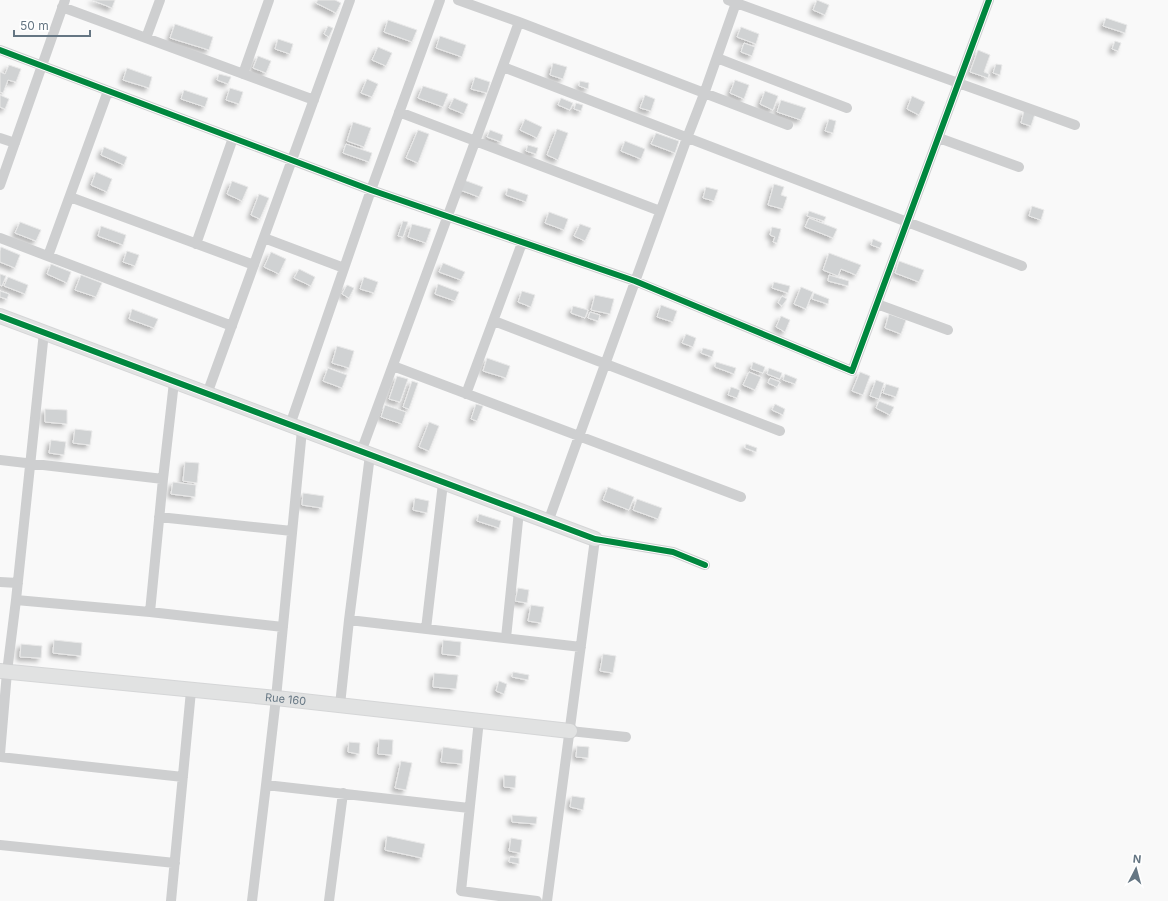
<svg xmlns="http://www.w3.org/2000/svg" width="1168" height="901" viewBox="0 0 1168 901" font-family="Inter,sans-serif">
<defs>
<filter id="shadow"><feDropShadow dx="-3.5" dy="3.5" stdDeviation="2" flood-color="#0004"/></filter>
</defs>
<rect width="100%" height="100%" fill="#f9f9f9"/>
<path fill="#d0d2d3" stroke="#e8e8e8" filter="url(#shadow)" d="M92,0H115L112,8Z
M318,0H335L341,3L336,13L316,3Z
M817,0L829,5L825,15L813,10Z
M1106,18L1127,25L1125,33L1103,26Z
M388,20L417,30L412,42L384,32Z
M175,24L213,37L209,50L170,38Z
M328,26L333,28L329,37L324,34Z
M741,27L759,34L756,44L737,37Z
M440,36L466,45L462,57L436,48Z
M278,39L293,44L290,54L275,49Z
M1115,41L1121,43L1118,51L1112,49Z
M744,43L755,47L752,56L741,52Z
M378,47L392,53L386,66L372,60Z
M978,50L990,55L984,72L989,74L988,78L970,72Z
M258,56L271,61L266,73L253,68Z
M553,63L567,67L563,79L550,75Z
M996,64L1002,65L1000,75L993,73Z
M9,65L21,69L16,82L8,80L3,93L0,92V72L5,74Z
M127,68L152,77L149,88L123,80Z
M219,74L231,77L228,84L217,80Z
M475,77L490,82L487,93L471,89Z
M367,79L378,84L372,97L361,93Z
M735,80L749,85L744,99L730,93Z
M580,81L589,83L588,89L579,86Z
M423,86L448,94L443,107L418,98Z
M230,88L243,92L239,104L226,100Z
M184,90L208,98L205,107L181,99Z
M765,91L778,96L773,110L760,104Z
M0,95L9,99L5,109L0,107Z
M645,95L655,99L651,111L640,108Z
M912,96L925,102L919,115L907,109Z
M454,98L468,104L464,114L449,108Z
M561,98L573,103L570,110L558,105Z
M781,100L806,108L801,120L777,112Z
M576,103L583,105L581,111L574,109Z
M1024,111L1035,114L1031,126L1021,123Z
M525,119L542,127L537,138L520,130Z
M829,119L836,121L833,133L825,131Z
M353,122L371,128L364,147L347,141Z
M557,129L568,133L558,160L547,155Z
M418,130L429,134L418,163L406,158Z
M490,130L503,135L501,142L487,137Z
M656,133L679,141L675,153L651,144Z
M625,141L645,149L641,159L621,151Z
M346,144L372,153L369,162L343,153Z
M528,145L538,148L536,154L526,151Z
M104,147L127,157L124,165L101,155Z
M96,172L112,179L107,192L91,185Z
M464,180L483,187L479,197L460,190Z
M232,181L248,187L242,201L227,194Z
M774,184L784,187L781,195L787,197L783,209L768,205Z
M706,187L718,190L714,201L703,198Z
M508,188L528,195L526,202L506,195Z
M259,194L269,198L260,219L251,215Z
M1032,206L1044,210L1041,220L1029,216Z
M809,211L826,217L824,221L807,216Z
M549,212L568,219L564,230L545,223Z
M809,218L837,229L833,238L805,227Z
M403,221L408,222L403,237L398,236Z
M20,222L41,230L36,241L15,233Z
M412,224L431,229L426,243L408,237Z
M580,224L591,228L585,241L574,236Z
M101,226L126,235L123,245L98,236Z
M772,227L781,229L777,243L773,242L775,237L770,235Z
M873,239L882,243L880,248L871,245Z
M1,247L20,255L15,268L0,262V251Z
M127,251L139,255L135,266L123,262Z
M271,252L286,259L279,274L264,267Z
M829,253L861,265L856,275L841,269L838,276L823,270Z
M899,261L924,270L919,282L895,273Z
M443,263L465,272L461,280L439,272Z
M51,264L71,272L67,283L47,274Z
M299,269L315,277L311,286L294,278Z
M0,274L6,276L2,286L0,285Z
M81,275L102,283L96,297L75,290Z
M829,275L849,281L848,286L828,281Z
M8,277L28,285L25,294L4,286Z
M364,277L378,282L374,293L360,289Z
M774,282L790,286L788,293L772,288Z
M438,284L459,292L455,301L435,294Z
M347,285L354,288L349,298L342,294Z
M801,287L813,292L806,309L794,304Z
M0,291L9,294L7,299L0,297Z
M522,291L535,295L531,307L518,302Z
M814,293L829,299L828,304L812,299Z
M595,295L614,299L610,314L591,310Z
M782,296L787,299L782,306L778,303Z
M661,305L677,311L673,322L657,317Z
M573,306L588,310L585,318L571,313Z
M132,309L158,319L154,328L129,319Z
M590,312L600,315L598,321L588,318Z
M889,314L906,320L901,334L885,328Z
M781,316L790,320L785,332L776,327Z
M686,334L696,338L693,347L682,343Z
M337,346L354,351L349,368L332,363Z
M703,348L714,351L712,357L701,353Z
M487,358L510,366L506,378L483,371Z
M716,362L736,368L734,374L715,367Z
M753,362L765,367L763,373L751,369Z
M328,368L347,375L342,388L323,381Z
M769,368L782,373L780,379L767,374Z
M749,372L761,377L755,390L743,385Z
M860,372L870,376L863,395L852,391Z
M785,374L797,379L795,384L783,380Z
M397,376L408,379L400,402L389,399Z
M770,378L780,382L777,387L768,383Z
M876,380L884,383L879,399L870,396Z
M412,381L418,383L409,409L403,407Z
M886,384L899,388L896,397L883,393Z
M731,387L740,390L737,398L728,395Z
M879,401L894,407L890,415L876,408Z
M476,404L483,406L477,421L471,419Z
M775,404L785,409L783,415L772,410Z
M385,405L406,412L402,424L381,417Z
M45,409L67,410V424L45,422Z
M429,422L439,426L429,451L419,447Z
M75,429L92,431L90,445L73,443Z
M51,440L66,442L64,455L49,453Z
M746,444L757,448L756,452L745,448Z
M185,462L199,463L197,483L183,481Z
M173,482L196,485L195,497L171,494Z
M608,487L634,497L629,510L603,500Z
M303,493L324,496L322,508L302,505Z
M415,498L429,501L427,513L413,510Z
M637,499L662,508L658,519L633,510Z
M479,514L501,521L499,528L477,521Z
M518,588L529,590L527,603L515,601Z
M531,605L544,607L541,623L528,621Z
M54,640L82,643L81,656L53,653Z
M443,640L461,642L460,656L442,654Z
M21,644L42,646L41,658L20,657Z
M603,654L616,656L613,673L600,671Z
M513,672L529,675L528,680L512,677Z
M434,673L458,675L456,689L433,687Z
M499,681L507,684L504,694L496,691Z
M379,739L393,740L392,755L378,754Z
M349,742L360,743L359,754L348,752Z
M577,746L589,747L588,758L576,757Z
M443,747L463,750L462,764L441,762Z
M401,761L412,763L406,790L395,788Z
M504,775L516,776L515,788L504,787Z
M572,796L585,798L583,810L570,807Z
M512,815L537,817L536,824L512,822Z
M387,836L425,844L422,858L385,850Z
M511,838L522,840L520,853L509,851Z
M510,857L519,858V864L509,862Z"/>
<g fill="none" stroke-linecap="round" stroke-linejoin="round">
<defs>
<g id="secondary">
<path d="M0,316L595,539"/>
<path id="s1" d="M0,671L276,698L570,731"/>
</g>
</defs>
<use href="#secondary" stroke="#d5d6d7" stroke-width="16"/>
<path stroke="#cecfd0" stroke-width="10" d="M458,0L519,22L788,125
M728,0L1075,125
M62,7L314,100
M146,38L160,0
M0,50L371,190L635,281L852,371L989,0
M717,58L847,108
M503,67L1022,266
M243,74L269,0
M399,112L660,211
M0,138L15,143
M939,138L1019,167
M0,185L65,0
M70,197L254,265
M0,238L232,326
M264,238L344,268
M196,244L233,138
M48,256L108,91
M877,304L948,330
M494,321L780,431
M393,366L741,497
M207,394L350,0
M466,394L522,243
M290,425L371,190L440,0
M361,452L519,22
M0,460L163,479
M159,517L292,531
M548,522L687,138L704,94L737,0
M0,582L18,583
M16,600L150,612L283,627
M150,612L163,479L174,382
M349,620L581,647
M426,629L443,483
M506,638L519,511
M340,705L349,620L370,455
M479,720L461,891L537,901
M570,731L626,737
M0,754L7,672L16,600L44,332
M0,757L183,777
M266,785L469,808
M0,845L175,863
M171,901L191,691
M252,901L266,785L276,698L302,430
M329,901L343,793
M547,901L595,539L673,552L705,565"/>
<use href="#secondary" stroke="#e1e2e2" stroke-width="14"/>
<defs>
<path id="cycleway" d="M0,50L371,190L635,281L852,371L989,0
M0,316L595,539L673,552L705,565"/>
</defs>
<use href="#cycleway" stroke="#fff" stroke-width="8"/>
<use href="#cycleway" stroke="#00873e" stroke-width="6"/>
</g>
<g text-anchor="middle" stroke-width="4" stroke-linejoin="round" paint-order="stroke">
<g font-size="11" fill="#657683" stroke="#fff">
<text dy="4" stroke="none"><textPath href="#s1" startOffset="287">Rue 160</textPath></text>
</g>
</g>
<g transform="translate(1136 869) rotate(6)" stroke="#ffffff" stroke-width="3" paint-order="stroke">
<path d="M0-3L7 15L0 10L-7 15Z" fill="#657683"/>
<text y="-6" font-size="11" font-weight="bold" text-anchor="middle" fill="#657683">N</text>
</g>
<path d="M14 30v6h76v-6" fill="none" stroke="#657683" stroke-width="2"/>
<text x="20" y="30" font-size="12" fill="#657683" stroke="#ffffff" stroke-width="3" paint-order="stroke">50 m</text>
</svg>
